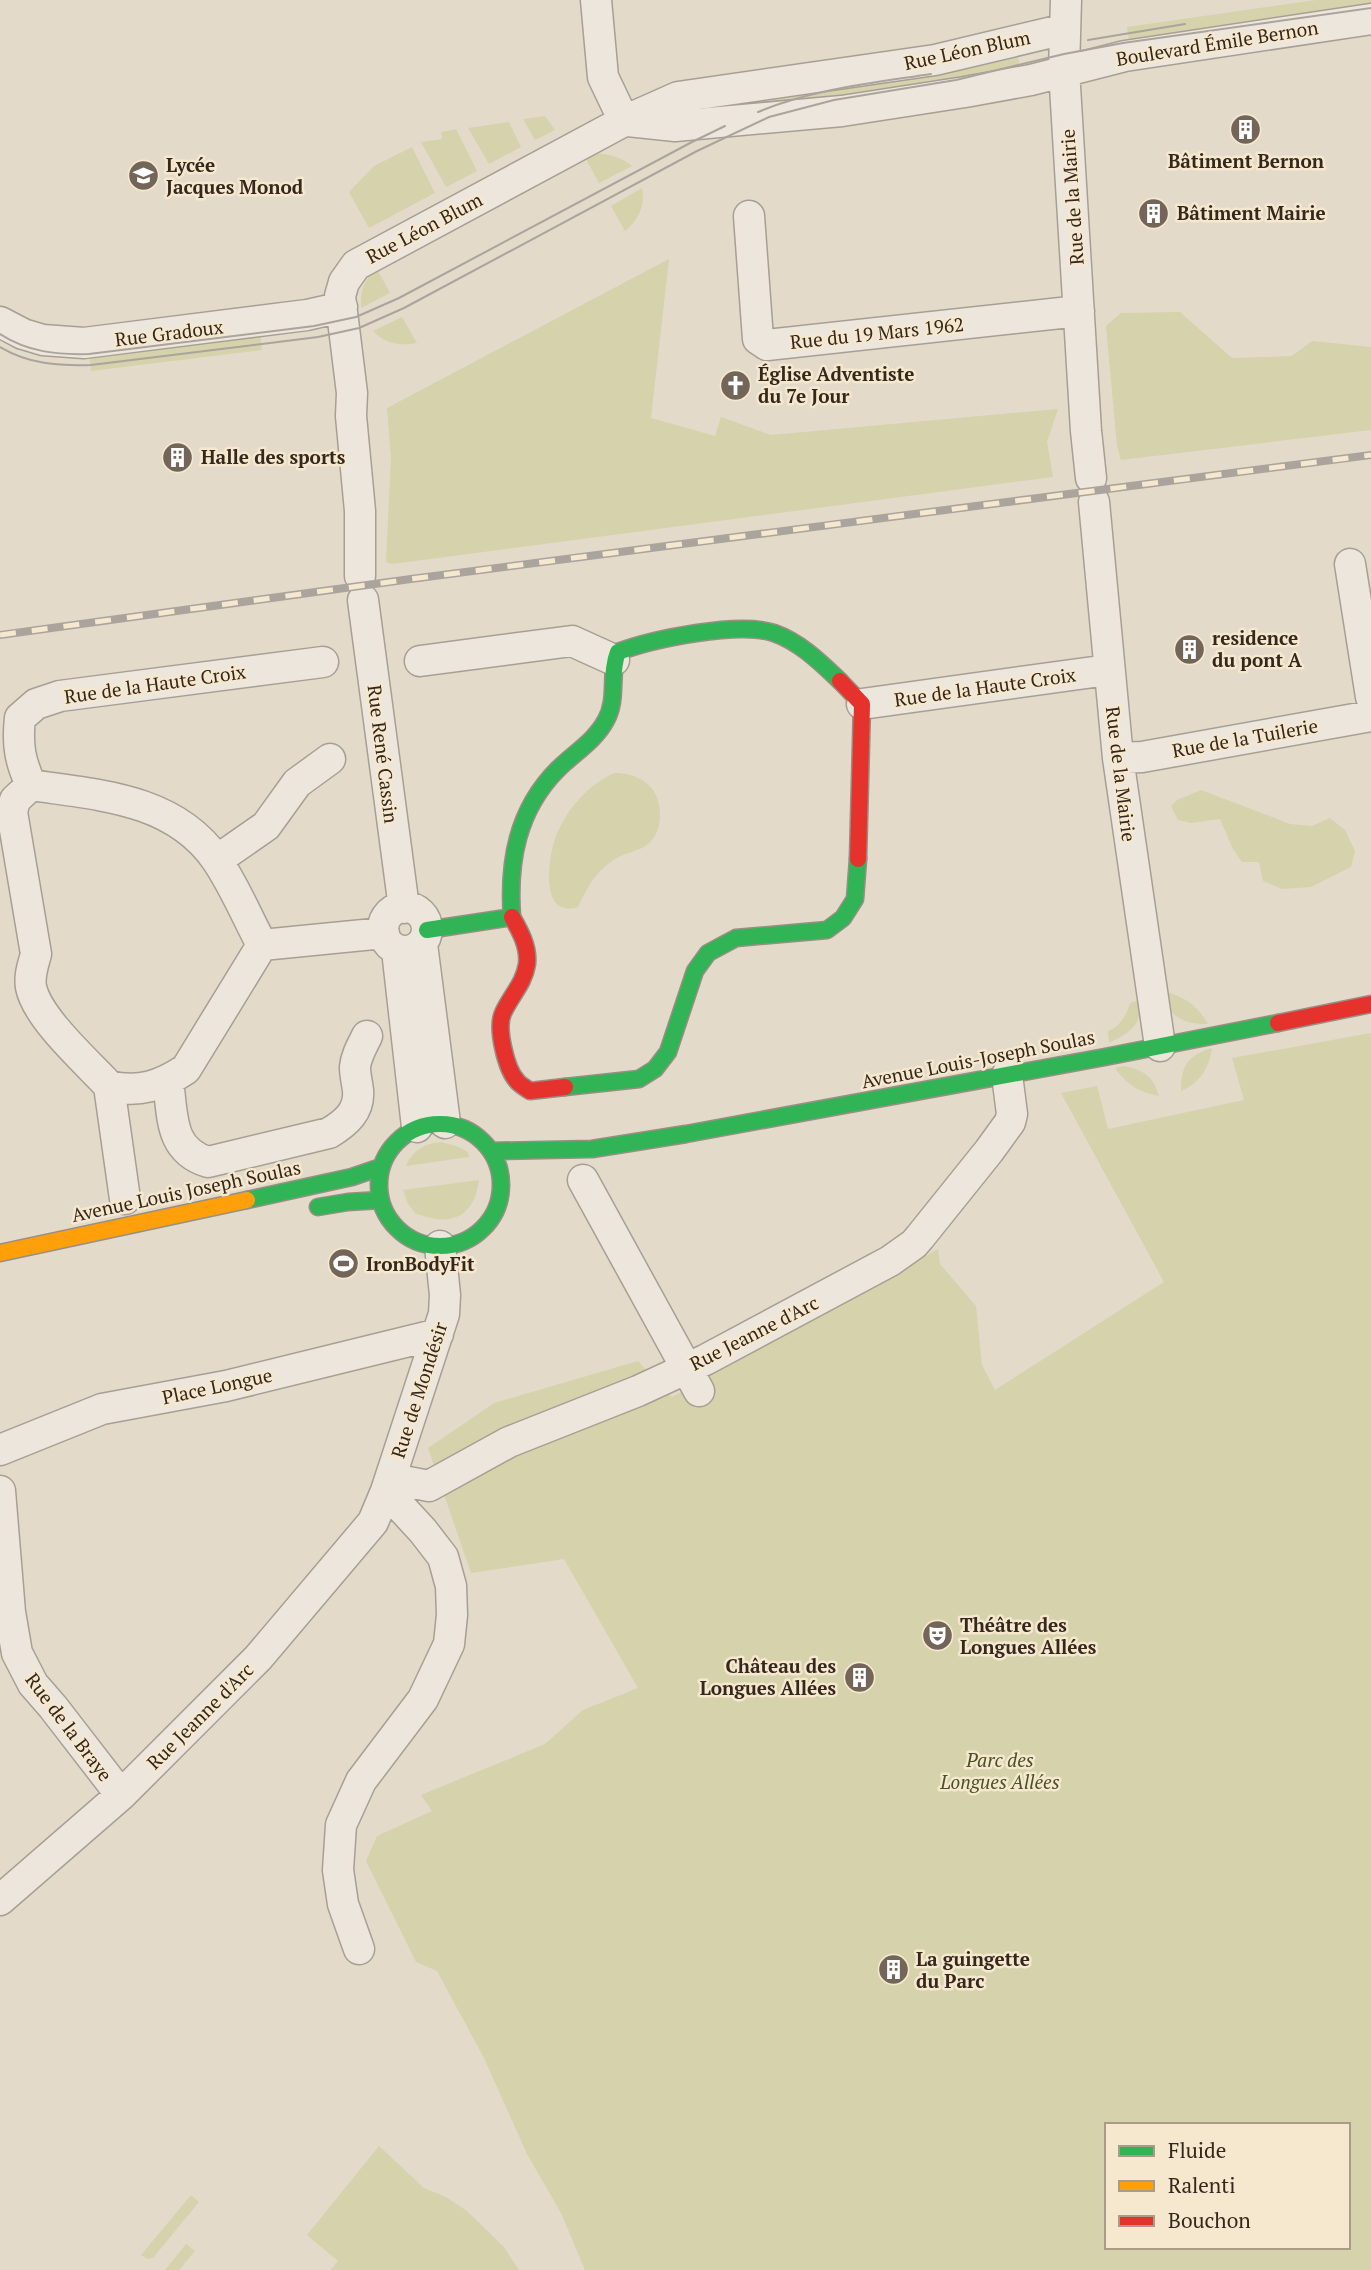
<svg xmlns="http://www.w3.org/2000/svg" width="1371" height="2270" viewBox="0 0 1371 2270" font-family="'PT Serif',serif">
<rect width="100%" height="100%" fill="#e4daca"/>
<path fill="#d5d2ac" fill-rule="evenodd" d="M1316,0H1371V13L1130,48L1127,27Z
M1016,50L1022,75L917,94L760,104L792,93Z
M545,116L555,130L535,140L523,119Z
M509,122L521,147L489,164L468,128Z
M456,129L477,171L446,187L421,142L442,139L441,132Z
M412,147L435,193L369,228L349,192L374,166Z
M593,154C608,153 620,157 632,166L599,183L585,157Z
M642,188C645,206 639,220 625,231L611,206Z
M669,259L651,418L715,436L721,417L771,435L1058,409L1047,442L1053,477L392,564L386,562L391,458L387,408Z
M377,269L390,293L361,308C360,291 364,279 377,269Z
M1180,312L1232,358L1292,356L1312,341L1371,347V430L1121,460L1117,446L1106,326L1121,313Z
M402,317L417,343C399,346 386,344 373,331Z
M260,328L262,350L91,371L89,349Z
M614,773C626,773 635,775 645,782C662,793 665,825 652,840C645,849 633,851 623,855C599,866 589,884 578,907C539,919 548,858 556,836C567,809 588,785 614,773Z
M1201,790L1290,824L1312,826L1330,818L1345,830L1355,851L1351,867L1311,887L1282,889L1263,881L1259,862H1242L1233,849L1220,819L1191,823L1178,820L1171,806L1177,800Z
M1170,993C1188,999 1198,1007 1208,1024C1185,1025 1168,1016 1161,994Z
M1139,1000C1144,1026 1128,1033 1109,1043L1108,1031C1119,1028 1128,1013 1130,1003Z
M1371,1033V2270H585L561,2213L527,2154L484,2058L437,1971L416,1962L366,1861L377,1836L432,1811L421,1795L545,1744L583,1710L638,1688L564,1559L471,1573L428,1448L494,1403L638,1361L672,1397L709,1377L701,1351L896,1273L938,1249L940,1264L976,1306L982,1365L995,1390L1164,1282L1061,1093L1097,1086L1108,1129L1244,1100L1232,1058ZM1107,2125H1348V2247H1107Z
M1212,1048C1209,1068 1200,1083 1181,1091C1181,1066 1188,1055 1212,1048Z
M1125,1066C1145,1071 1153,1076 1159,1096C1139,1092 1127,1085 1115,1068Z
M441,1142L459,1147L468,1152L469,1157L406,1166C413,1150 424,1144 441,1142Z
M479,1180C474,1219 449,1227 415,1213L408,1204L403,1190Z
M379,2146L424,2188L446,2197L467,2211L504,2247L519,2270H331L338,2261L307,2235Z
M191,2195L199,2202L153,2258L147,2259L141,2255Z
M186,2244L195,2251L179,2270H165Z"/>
<g fill="none" stroke-linecap="round" stroke-linejoin="round">
<defs>
<path id="street" d="M596,0L603,77L624,121
M1066,0L1064,70L1086,431L1091,478
M628,121L675,126L842,111L965,92L1031,80L1125,56L1371,19
M749,216L758,339L767,345L1079,311
M0,322L23,334L43,340L84,343L307,315L342,307
M1094,502L1118,758L1160,1046
M1350,564L1371,697
M360,576V511L351,416L352,393L340,296L344,282L356,265L624,121L678,97L935,60L1065,29
M363,600L404,908
M420,661L572,641L614,660
M862,704L1108,670
M1118,758L1142,757L1371,716
M31,785C98,795 173,798 216,859C234,885 247,917 262,945L186,1069C161,1086 139,1093 109,1086C87,1062 37,1018 31,987C29,976 33,965 36,954L12,812L15,800Z
M31,785C20,761 17,745 20,718L36,704L60,696L323,662
M217,860L266,826L297,783L330,759
M383 929a22 22 0 1 1 44 0a22 22 0 1 1-44 0Z
M422,944L445,1123
M262,945L384,933
M397,950L417,1127
M168,1081C173,1116 169,1150 208,1162L329,1133C346,1123 360,1111 358,1090C357,1082 355,1075 355,1067C356,1056 362,1046 367,1036
M109,1086L125,1199
M583,1180L699,1391
M0,1450L102,1409L226,1386L438,1334
M403,1481L429,1486L509,1442L638,1391L705,1360L890,1261L914,1244L920,1237L989,1151L1010,1122L1012,1114L1007,1075
M0,1491L10,1612L17,1653L33,1684L53,1707L121,1795
M0,1900L121,1795L258,1658L373,1522L386,1491L444,1314L445,1295L440,1246
M359,1949L343,1904L338,1870L341,1825L361,1781L423,1699L449,1644L452,1615L451,1586L443,1557L423,1531L386,1491"/>
<path id="fast" d="M427,930L512,917C508,862 517,810 558,769C574,753 595,741 606,720C618,699 609,674 618,652C653,639 739,621 774,633C800,642 821,663 840,681
M565,1087L639,1079L655,1069L668,1052L695,971L708,953L736,938L827,930L843,918L855,899L858,859
M379 1185a61 61 0 1 1 122 0a61 61 0 1 1-122 0Z
M491,1151L592,1149L686,1134L1105,1057L1278,1023
M247,1200L352,1177L381,1167
M318,1207L348,1202L381,1200"/>
<path id="slow" d="M0,1253L247,1200"/>
<path id="jam" d="M840,681L862,704L858,859
M512,917C520,931 529,947 527,964C524,984 511,995 503,1013C496,1028 506,1069 517,1081C520,1085 526,1088 530,1091L565,1087
M1278,1023L1371,1004"/>
</defs>
<use href="#street" stroke="#a89f94" stroke-width="33"/>
<use href="#fast" stroke="#988f84" stroke-width="19"/>
<use href="#slow" stroke="#988f84" stroke-width="19"/>
<use href="#jam" stroke="#988f84" stroke-width="19"/>
<use href="#street" stroke="#ece6dc" stroke-width="30"/>
<use href="#fast" stroke="#30b455" stroke-width="16"/>
<use href="#slow" stroke="#ff9f0a" stroke-width="16"/>
<use href="#jam" stroke="#e5322d" stroke-width="16"/>
<path stroke="#aaa49d" stroke-width="2" d="M1088,40L1185,24
M758,112C813,89 872,83 931,74
M0,334C28,352 57,355 89,354L314,326L356,317L399,298L692,142L725,126
M0,347C29,364 58,366 91,365L318,337L359,328L404,308L697,151L769,117L834,100L956,80L1064,54L1123,43L1371,8"/>
<defs>
<path id="rail" d="M0,635L411,579L1371,455"/>
</defs>
<use href="#rail" stroke="#aaa49d" stroke-width="8"/>
<use href="#rail" stroke="#f5e8cf" stroke-width="5" stroke-dasharray="16" stroke-linecap="butt"/>
</g>
<defs>
<symbol id="building-disc" viewBox="-11 -11 22 22"><circle r="9.5" fill="#736659" stroke="#f5e8cf"/><path d="M-4-6H4V6H1V3H-1V6H-4ZM-2.5-4.3h1.7v1.8h-1.7ZM.8-4.3h1.7v1.8H.8ZM-2.5-1h1.7V.8h-1.7ZM.8-1h1.7V.8H.8Z" fill="#fff"/></symbol>
<symbol id="school-disc" viewBox="-11 -11 22 22"><circle r="9.5" fill="#736659" stroke="#f5e8cf"/><path d="M0-5L7-2L0 1L-7-2ZM-4 1L0 2.5L4 1V4Q0 6-4 4Z" fill="#fff"/></symbol>
<symbol id="church-disc" viewBox="-11 -11 22 22"><circle r="9.5" fill="#736659" stroke="#f5e8cf"/><path d="M-1.2-6h2.4v3.5h3.3v2.4h-3.3V6h-2.4V-.1h-3.3v-2.4h3.3Z" fill="#fff"/></symbol>
<symbol id="stadium-disc" viewBox="-11 -11 22 22"><circle r="9.5" fill="#736659" stroke="#f5e8cf"/><path d="M0-5a6.5 5 0 1 0 0 10a6.5 5 0 1 0 0-10ZM-3.5-1.8h7v3.6h-7Z" fill="#fff"/></symbol>
<symbol id="theatre-disc" viewBox="-11 -11 22 22"><circle r="9.5" fill="#736659" stroke="#f5e8cf"/><path d="M-5-5.5Q0-4 5-5.5V0Q5 5 0 6Q-5 5-5 0ZM-3.3-2.5H-1v1.5H-3.3ZM1-2.5H3.3v1.5H1ZM-2.8 1Q0 5.5 2.8 1Z" fill="#fff"/></symbol>
</defs>
<g fill-rule="evenodd">
<use href="#building-disc" x="1228" y="112" width="35" height="35"/>
<use href="#school-disc" x="126" y="158" width="35" height="35"/>
<use href="#building-disc" x="1136" y="196" width="35" height="35"/>
<use href="#church-disc" x="718" y="368" width="35" height="35"/>
<use href="#building-disc" x="160" y="440" width="35" height="35"/>
<use href="#building-disc" x="1172" y="632" width="35" height="35"/>
<use href="#stadium-disc" x="326" y="1246" width="35" height="35"/>
<use href="#theatre-disc" x="920" y="1618" width="35" height="35"/>
<use href="#building-disc" x="842" y="1660" width="35" height="35"/>
<use href="#building-disc" x="876" y="1952" width="35" height="35"/>
</g>
<g text-anchor="middle" stroke-width="5" stroke-linejoin="round" paint-order="stroke">
<g font-size="19" fill="#36271c" stroke="#f5e8cf">
<text transform="translate(1217 43) rotate(-9)" y="7">Boulevard Émile Bernon</text>
<text transform="translate(967 50) rotate(-12)" y="7">Rue Léon Blum</text>
<text transform="translate(1072 197) rotate(-94)" y="7">Rue de la Mairie</text>
<text transform="translate(424 228) rotate(-28)" y="7">Rue Léon Blum</text>
<text transform="translate(169 333) rotate(-7)" y="7">Rue Gradoux</text>
<text transform="translate(877 333) rotate(-6)" y="7">Rue du 19 Mars 1962</text>
<text transform="translate(155 684) rotate(-8)" y="7">Rue de la Haute Croix</text>
<text transform="translate(985 687) rotate(-8)" y="7">Rue de la Haute Croix</text>
<text transform="translate(1245 738) rotate(-10)" y="7">Rue de la Tuilerie</text>
<text transform="translate(383 754) rotate(83)" y="7">Rue René Cassin</text>
<text transform="translate(1121 774) rotate(83)" y="7">Rue de la Mairie</text>
<text transform="translate(978 1059) rotate(-11)" y="7">Avenue Louis-Joseph Soulas</text>
<text transform="translate(186 1191) rotate(-12)" y="7">Avenue Louis Joseph Soulas</text>
<text transform="translate(754 1333) rotate(-27)" y="7">Rue Jeanne d'Arc</text>
<text transform="translate(217 1386) rotate(-12)" y="7">Place Longue</text>
<text transform="translate(419 1390) rotate(-72)" y="7">Rue de Mondésir</text>
<text transform="translate(200 1716) rotate(-45)" y="7">Rue Jeanne d'Arc</text>
<text transform="translate(69 1727) rotate(53)" y="7">Rue de la Braye</text>
</g>
<g font-size="19" font-weight="bold" fill="#36271c" stroke="#f5e8cf" text-anchor="start">
<text x="1246" y="168" text-anchor="middle">Bâtiment Bernon</text>
<text x="166" y="172">Lycée<tspan x="166" dy="22">Jacques Monod</tspan></text>
<text x="1177" y="220">Bâtiment Mairie</text>
<text x="758" y="381">Église Adventiste<tspan x="758" dy="22">du 7e Jour</tspan></text>
<text x="201" y="464">Halle des sports</text>
<text x="1212" y="645">residence<tspan x="1212" dy="22">du pont A</tspan></text>
<text x="366" y="1271">IronBodyFit</text>
<text x="960" y="1632">Théâtre des<tspan x="960" dy="22">Longues Allées</tspan></text>
<text x="836" y="1673" text-anchor="end">Château des<tspan x="836" dy="22">Longues Allées</tspan></text>
<text x="916" y="1966">La guingette<tspan x="916" dy="22">du Parc</tspan></text>
</g>
<g font-size="19" font-style="italic" fill="#495223" stroke="#f5e8cf">
<text x="1000" y="1767">Parc des<tspan x="1000" dy="22">Longues Allées</tspan></text>
</g>
</g>
<rect x="1105" y="2123" width="245" height="126" fill="#f5e8cf" stroke="#a99b87" stroke-width="2"/>
<rect x="1119" y="2146" width="35" height="10" fill="#30b455" stroke="#a99b87" stroke-width="2"/>
<text x="1168" y="2158" font-size="21" fill="#36271c">Fluide</text>
<rect x="1119" y="2181" width="35" height="10" fill="#ff9f0a" stroke="#a99b87" stroke-width="2"/>
<text x="1168" y="2193" font-size="21" fill="#36271c">Ralenti</text>
<rect x="1119" y="2216" width="35" height="10" fill="#e5322d" stroke="#a99b87" stroke-width="2"/>
<text x="1168" y="2228" font-size="21" fill="#36271c">Bouchon</text>
</svg>
